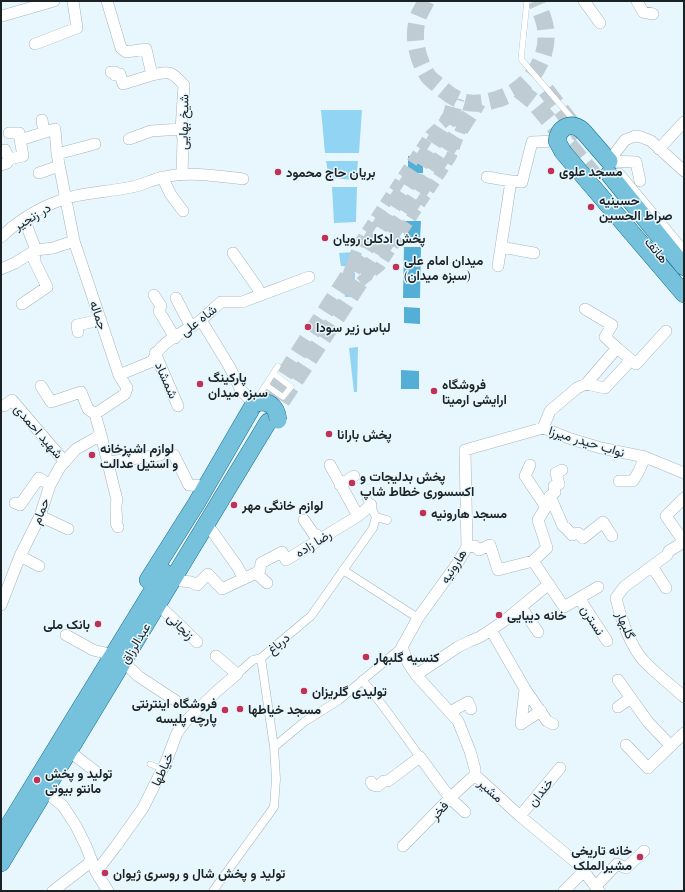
<svg xmlns="http://www.w3.org/2000/svg" width="685" height="892" viewBox="0 0 685 892" font-family="Spectral,Vazirmatn,serif">
<rect width="100%" height="100%" fill="#e8f7fe"/>
<path fill="#91d4f4" d="M321,110H362L359,153H325Z
M326,161H358L356,180L329,178Z
M332,187H357L356,222L334,223Z
M355,252L354,267L341,266L339,253Z
M355,273L354,297H345L342,274Z
M358,347L357,392H354L349,348Z"/>
<path fill="#53afd6" d="M423,155V173L408,174V156Z
M405,221H421L420,239H404Z
M404,247H421L420,298H403Z
M404,307L420,308V324L404,323Z
M401,370L419,371V389H401Z"/>
<g fill="none" stroke-linecap="round" stroke-linejoin="round">
<path stroke="#bfccd3" stroke-width="11" stroke-dasharray="11 5.5" stroke-linecap="butt" d="M347,277L360,242L430,135L451,116
M360,282L380,266L418,207L451,157L462,126"/>
<path stroke="#bfccd3" stroke-width="17" stroke-dasharray="17 8" stroke-linecap="butt" d="M426,1C424,6 420,12 418,17C412,37 417,59 428,76C431,80 436,83 439,86C445,92 456,100 465,102C474,105 489,102 498,99C531,89 555,53 543,18C541,12 538,6 536,1
M519,90L533,101L599,181
M546,90L581,136
M271,396L451,116L456,98
M268,422L478,102"/>
<defs>
<path id="service" d="M527,1L521,59L576,123
M266,385L283,397L291,387L273,373
M256,400L278,366
M150,764L162,769"/>
<path id="pedestrian" d="M376,517L387,520
M343,570L418,618
M237,674L253,660L261,658
M362,680C383,704 401,731 420,757
M274,747L304,722L339,700L402,647
M213,891L274,807L276,779L274,747L261,658L311,616L373,528L376,517L367,499"/>
<path id="minor" d="M107,1L121,48L126,52L146,49L152,75C170,71 171,71 184,85L181,129L183,139L182,175
M584,1L600,23
M637,1L643,12L653,14
M2,16L54,1
M35,44L77,28L73,1
M111,72H115V75L120,74L123,84L152,75
M42,120L44,132
M129,139L151,131L181,129
M20,140L55,129L57,154L74,241L119,375L127,388L125,394L95,414
M659,149L684,122
M1,151L5,150L9,159
M57,154L95,144
M609,161L625,140L635,136L641,137L651,141L684,171
M609,161L636,162L640,181
M1,165L7,163L9,159L23,156L19,133H9
M39,173L59,166
M619,174L684,252
M162,177L171,195L183,211
M487,177L511,181
M1,237C22,217 47,203 75,196C94,192 113,191 132,187C143,185 153,179 164,177C188,171 219,176 243,179
M501,247L534,253
M233,253L257,287L261,295
M498,266L511,181L522,182L532,142L557,141
M1,269L15,263L36,250L53,248L74,241
M154,295L161,306L159,311L175,338
M176,298L191,327
M22,304L47,287L34,260L36,250L24,219
M585,309L612,325L605,337L617,348
M201,320L229,366L241,390L254,404
M78,332L77,325L101,320
M155,353L178,406
M119,375L153,361C159,341 184,333 200,321C207,315 214,308 221,302H242L309,277
M586,384L605,388L631,360
M41,386L51,402L81,392L88,409L95,414L101,435L117,500C114,509 118,515 116,523L118,527
M4,406L12,400L65,462
M543,428L550,411L577,388L586,384L617,348L636,364L666,331
M174,455L189,485L206,486
M109,462L160,455
M330,465L358,516
M530,465L525,476L546,507L538,520L547,548L533,561
M619,481H633L639,471L645,457
M340,485L354,476
M684,498L666,516L684,542
M15,503L20,505L39,478L50,485
M553,503L550,496L555,492L554,486L559,484L556,473L562,470
M546,507L553,503L563,526L566,528L572,535L578,533L583,538L603,522L612,536
M40,516L68,529
M304,520L315,536L317,535L320,539
M212,531L237,566L244,579
M684,542L669,551L667,555L624,587L616,598C620,617 630,645 643,660C655,673 671,685 684,697
M467,547L475,546L479,550L490,545L498,570L533,561L564,607L598,587
M20,556L39,566
M652,566L666,588
M256,573L267,583
M182,581L191,582L197,585L208,574L222,589L256,573L260,570L261,563L282,552L286,560L358,516L371,505
M579,598L607,641
M1,605L20,556L40,516L50,485L60,467L76,449L101,435
M521,607L538,632
M164,610L197,642
M491,630L525,689L547,721L553,724
M66,635L93,650L109,654
M128,666L138,676L176,701
M416,675L458,647L470,641L480,637L504,621L549,584
M618,680L648,722L671,746
M618,707L631,698
M450,712L468,702L471,709
M521,724L525,689
M521,724L541,711
M626,745L648,768L684,733
M69,751L95,771
M371,782L373,785L378,786L384,781H388L420,757L450,798L465,812
M45,791L63,806L76,826L86,846L96,872L108,891
M520,816L560,768
M403,846L453,795L475,775
M96,872L116,846L143,808L166,762L177,733L186,721L217,691L237,674L216,656
M596,886L617,864L626,868L644,851
M53,891L92,861
M564,891L584,871
M599,891L579,865L520,816L475,775V769L470,751L458,721L416,675L408,663L402,647L418,618L457,564L467,547L465,450L543,428L571,439L601,448L645,457L684,473"/>
<path id="primary" d="M583,131L609,161
M563,152L684,294
M609,174L684,267
M148,580L196,504L254,404
M1,838L164,572
M1,863L268,422"/>
</defs>
<use href="#service" stroke="#a3b5be" stroke-width="6"/>
<use href="#pedestrian" stroke="#a3b5be" stroke-width="9"/>
<use href="#minor" stroke="#a3b5be" stroke-width="12"/>
<use href="#primary" stroke="#1a6f8e" stroke-width="18"/>
<use href="#service" stroke="#fff" stroke-width="5.5"/>
<use href="#pedestrian" stroke="#fff" stroke-width="8"/>
<use href="#minor" stroke="#fff" stroke-width="11"/>
<use href="#primary" stroke="#76c2dd" stroke-width="17"/>
<defs>
<path id="primary-bridge" d="M563,152L557,141C559,126 572,121 583,131
M254,404C268,399 277,406 278,420"/>
</defs>
<use href="#primary-bridge" stroke="#1a6f8e" stroke-width="18" stroke-linecap="butt"/>
<use href="#primary-bridge" stroke="#76c2dd" stroke-width="17"/>
</g>
<g fill="#c13155" stroke="#e8f7fe" stroke-width="1.5">
<circle cx="551" cy="171" r="4"/>
<circle cx="278" cy="172" r="4"/>
<circle cx="591" cy="207" r="4"/>
<circle cx="325" cy="238" r="4"/>
<circle cx="396" cy="267" r="4"/>
<circle cx="308" cy="327" r="4"/>
<circle cx="200" cy="384" r="4"/>
<circle cx="434" cy="391" r="4"/>
<circle cx="329" cy="434" r="4"/>
<circle cx="92" cy="455" r="4"/>
<circle cx="352" cy="483" r="4"/>
<circle cx="234" cy="505" r="4"/>
<circle cx="423" cy="513" r="4"/>
<circle cx="499" cy="615" r="4"/>
<circle cx="98" cy="624" r="4"/>
<circle cx="366" cy="657" r="4"/>
<circle cx="304" cy="691" r="4"/>
<circle cx="240" cy="709" r="4"/>
<circle cx="225" cy="710" r="4"/>
<circle cx="37" cy="780" r="4"/>
<circle cx="640" cy="857" r="4"/>
<circle cx="105" cy="873" r="4"/>
</g>
<g text-anchor="middle" stroke-width="3" stroke-linejoin="round" paint-order="stroke">
<g font-size="13" fill="#1b2225" stroke="#e8f7fe">
<text transform="translate(183 122) rotate(-89)" y="5">شیخ بهایی</text>
<text transform="translate(32 216) rotate(-31)" y="5">در زنجیر</text>
<text transform="translate(657 250) rotate(50)" y="5">هاتف</text>
<text transform="translate(99 315) rotate(71)" y="5">جماله</text>
<text transform="translate(198 320) rotate(-38)" y="5">شاه علی</text>
<text transform="translate(167 380) rotate(66)" y="5">شمشاد</text>
<text transform="translate(39 431) rotate(49)" y="5">شهید احمدی</text>
<text transform="translate(587 441) rotate(17)" y="5">نواب حیدر میرزا</text>
<text transform="translate(40 511) rotate(-69)" y="5">حمام</text>
<text transform="translate(313 543) rotate(-32)" y="5">رضا زاده</text>
<text transform="translate(453 566) rotate(-58)" y="5">هارونیه</text>
<text transform="translate(593 620) rotate(57)" y="5">نسترن</text>
<text transform="translate(626 625) rotate(67)" y="5">گلبهار</text>
<text transform="translate(181 626) rotate(44)" y="5">زنجانی</text>
<text transform="translate(135 643) rotate(-59)" y="5">عبدالرزاق</text>
<text transform="translate(278 643) rotate(-39)" y="5">درباغ</text>
<text transform="translate(162 769) rotate(-65)" y="5">خیاطها</text>
<text transform="translate(491 790) rotate(42)" y="5">مشیر</text>
<text transform="translate(540 792) rotate(-51)" y="5">خندان</text>
<text transform="translate(439 810) rotate(-47)" y="5">فخر</text>
</g>
<g font-size="13" font-weight="bold" fill="#1b2225" stroke="#e8f7fe" text-anchor="start">
<text x="559" y="176">مسجد علوی</text>
<text x="286" y="177">بریان حاج محمود</text>
<text x="599" y="205">حسینیه<tspan x="599" dy="15">صراط الحسین</tspan></text>
<text x="333" y="243">پخش ادکلن رویان</text>
<text x="404" y="265">میدان امام علی<tspan x="404" dy="15">(سبزه میدان)</tspan></text>
<text x="316" y="332">لباس زیر سودا</text>
<text x="208" y="382">پارکینگ<tspan x="208" dy="15">سبزه میدان</tspan></text>
<text x="442" y="389">فروشگاه<tspan x="442" dy="15">ارایشی ارمیتا</tspan></text>
<text x="337" y="439">پخش بارانا</text>
<text x="100" y="453">لوازم اشپزخانه<tspan x="100" dy="15">و استیل عدالت</tspan></text>
<text x="360" y="481">پخش بدلیجات و<tspan x="360" dy="15">اکسسوری خطاط شاپ</tspan></text>
<text x="242" y="510">لوازم خانگی مهر</text>
<text x="431" y="518">مسجد هارونیه</text>
<text x="507" y="620">خانه دیبایی</text>
<text x="90" y="629" text-anchor="end">بانک ملی</text>
<text x="374" y="662">کنسیه گلبهار</text>
<text x="312" y="696">تولیدی گلریزان</text>
<text x="217" y="708" text-anchor="end">فروشگاه اینترنتی<tspan x="217" dy="15">پارچه پلیسه</tspan></text>
<text x="248" y="714">مسجد خیاطها</text>
<text x="45" y="778">تولید و پخش<tspan x="45" dy="15">مانتو بیوتی</tspan></text>
<text x="632" y="855" text-anchor="end">خانه تاریخی<tspan x="632" dy="15">مشیرالملک</tspan></text>
<text x="113" y="878">تولید و پخش شال و روسری ژیوان</text>
</g>
</g>
<rect width="685" height="892" fill="none" stroke="#1b2225" stroke-width="4"/>
</svg>
